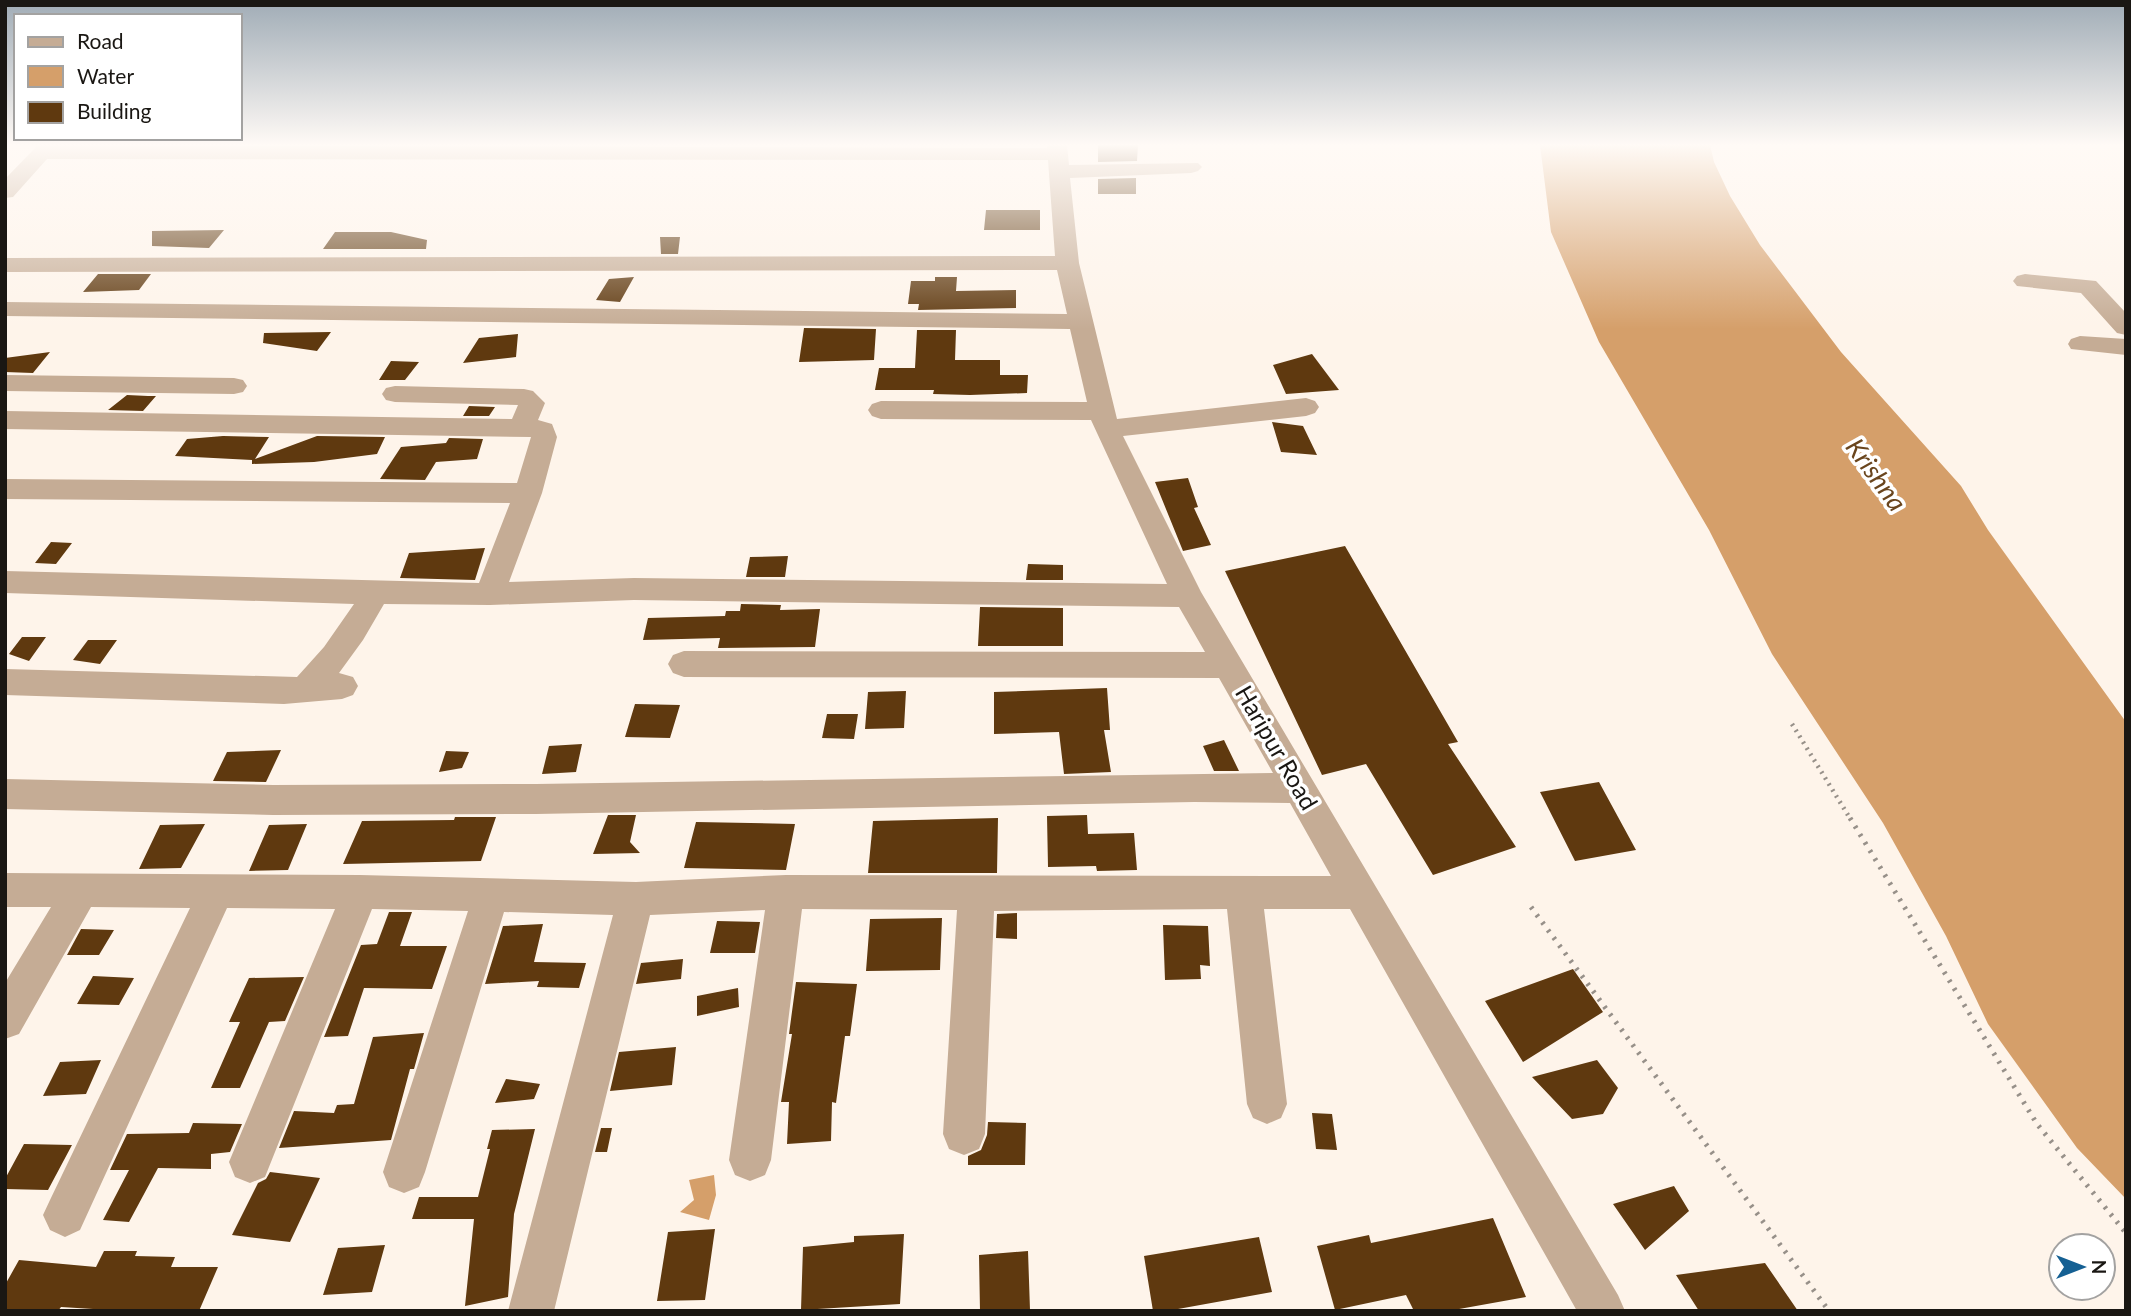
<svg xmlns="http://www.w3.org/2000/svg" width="2131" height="1316" viewBox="0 0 2131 1316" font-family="Lato,sans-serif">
<rect width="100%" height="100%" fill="#fef4ea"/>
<path fill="#d59f6a" d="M1540,145H1710L1714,162L1730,196L1760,245L1841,352L1961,486L1988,530L2126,722V1199L2077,1148L1988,1024L1946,936L1883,823L1772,654L1709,530L1599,342L1551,232Z
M714,1175L716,1195L709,1220L680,1212L694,1200L689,1180Z"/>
<path fill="#5f390f" d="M1098,145H1138L1137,161L1098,162Z
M1136,178V194H1098V179Z
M986,210H1040V230H984Z
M224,230L209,248L152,246V231Z
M335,232H391L427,240L426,249H323Z
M660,237H680L678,254H661Z
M98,274H151L139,290L83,292Z
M634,277L620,302L596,300L609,279Z
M935,277H957L956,291L1016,290V308L918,310L919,304H908L911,281H935Z
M804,328L876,329L874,360L799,362Z
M917,330H956L955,360H1000V375H1028L1027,393L970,395L933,394L934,390H875L879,368H915Z
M331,332L317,351L263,343L264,333Z
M518,334L516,357L463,363L479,338Z
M50,352L33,373L5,372V358Z
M1312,354L1339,390L1286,394L1273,365Z
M391,361L419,362L405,380H379Z
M127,395L148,396H156L143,411L108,410Z
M469,406L495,407L489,416H463Z
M1272,422L1303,426L1317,455L1281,452Z
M223,436L269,437L255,459L317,436L385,437L377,454L314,462L252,464V460L175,456L187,439Z
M449,438L483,439L477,459L436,462L425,480L380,479L401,447L446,443Z
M1188,478L1198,507L1194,508L1211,545L1183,551L1155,482Z
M51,542L72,543L56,564L35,563Z
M1345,546L1458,742L1448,744L1516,847L1433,875L1366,764L1322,775L1225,571Z
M485,548L475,580L400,578L409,553Z
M788,556L785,577H746L750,557Z
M1028,564L1063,565V580H1026Z
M741,604L781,605L780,610L820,609L815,647L718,648L720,638L643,640L648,618L725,616L726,611H740Z
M980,607L1063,608V646H978Z
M22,637H46L29,661L9,654Z
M88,640H117L100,664L73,660Z
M1107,688L1110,730H1104L1111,772L1064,774L1059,732L994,734V692Z
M906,691L904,728L865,729L868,692Z
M635,704L680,705L670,738L625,737Z
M827,714H858L854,739L822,738Z
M1224,740L1239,771H1214L1203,746Z
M582,744L576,772L542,774L549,746Z
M281,750L266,782L213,781L227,752Z
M446,751L469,752L462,768L439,772Z
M1599,782L1636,850L1575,861L1540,792Z
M608,815H636L630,842L640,853L593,854Z
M1087,815L1088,834L1134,833L1137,870L1097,871L1096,866L1048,867L1047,816Z
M455,817H496L481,861L343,864L362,821L454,820Z
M998,818L997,873H868L873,821Z
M696,822L795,824L786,870L684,868Z
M205,824L181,868L139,869L160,825Z
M307,824L288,870L249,871L269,825Z
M389,912H412L400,946H447L432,989L364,988L348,1036L324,1037L361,945L377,944Z
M1017,913V939L996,938L997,914Z
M942,918L940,970L866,971L870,919Z
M717,921L760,922L755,953H710Z
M543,924L534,962L586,963L579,988L537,987L539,981L485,984L503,926Z
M1163,925L1208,926L1210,966L1200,965L1201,979L1165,980Z
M81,929L114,930L99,955H67Z
M683,959L681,979L636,984L641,963Z
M1573,969L1603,1012L1523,1062L1485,1001Z
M93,976L134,978L119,1005L77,1004Z
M304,977L285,1021L269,1022L240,1088H211L240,1022H229L249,978Z
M796,982L857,984L850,1036H845L836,1103L832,1102L831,1141L787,1144L789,1102H781L792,1034H789Z
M738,988L739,1007L697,1016V996Z
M424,1033L414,1069H410L391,1140L279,1148L294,1111L334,1113L337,1105L354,1104L373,1037Z
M676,1047L672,1085L610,1091L619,1052Z
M101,1060L86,1094L43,1096L60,1062Z
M1597,1060L1618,1088L1603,1114L1572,1119L1532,1077Z
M506,1079L540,1084L534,1099L495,1103Z
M1312,1113L1332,1114L1337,1150L1316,1149Z
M988,1122L1026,1123L1025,1165H968V1156L981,1150L987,1135Z
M193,1123L242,1124L230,1152L211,1154V1169L158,1168L129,1222L103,1220L129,1170H110L127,1134L189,1133Z
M601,1128H612L607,1152H595Z
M535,1129L514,1214L508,1297L465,1306L474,1219H412L419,1197H478L490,1149H487L492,1130Z
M24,1144L72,1145L48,1190L5,1189V1179Z
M270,1172L320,1178L290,1242L232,1235L258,1183L266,1179Z
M1674,1186L1689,1211L1645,1250L1613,1204Z
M1493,1218L1526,1297L1448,1311H1414L1406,1295L1335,1310L1317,1246L1369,1235L1371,1243Z
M715,1229L705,1300L657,1301L668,1232Z
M904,1234L900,1304L801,1310L803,1247L854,1242V1236Z
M1259,1237L1272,1292L1167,1311H1153L1144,1256Z
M385,1245L372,1292L323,1295L338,1248Z
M104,1251H137L135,1256L175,1257L171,1267H218L199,1311H125L61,1307L58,1311H5V1285L19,1260L96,1267Z
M1028,1251L1030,1310L980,1311L979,1255Z
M1765,1263L1798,1311H1699L1676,1275Z"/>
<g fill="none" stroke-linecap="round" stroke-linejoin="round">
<path stroke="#979089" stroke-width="4.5" stroke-dasharray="2 5" stroke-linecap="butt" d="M1792,724L1851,820"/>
<path stroke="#979089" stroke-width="5" stroke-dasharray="2.5 7" stroke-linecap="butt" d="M1850,818L2037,1124L2126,1233
M1531,907L1829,1311"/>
<path fill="#c5ac95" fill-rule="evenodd" d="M38,145L1047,148V145H1067L1069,165L1198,163L1202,167L1198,171L1191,173L1070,178L1079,263L1117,419L1306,398L1315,401L1319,407L1315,413L1306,416L1123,436L1201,592L1618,1295L1625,1311H1577L1350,909H1264L1287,1104L1281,1118L1267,1124L1253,1118L1247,1104L1227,909L994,911L985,1134L979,1149L964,1155L949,1149L943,1134L957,910L802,909L771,1160L765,1175L750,1181L735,1175L729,1160L765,910L650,915L554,1311H508L613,915L504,912L425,1172L419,1187L404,1193L389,1187L383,1172L468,911L372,909L265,1177L250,1183L235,1177L229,1162L335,909L227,908L80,1230L65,1237L50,1230L43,1215L50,1200L190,908L91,907L19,1034L5,1039V983L51,907H5V873L360,875L636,882L786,875L1331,876L1290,803L1194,802L536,814L273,815L5,809V779L273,785L536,784L1273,773L1219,678L684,677L673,673L668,664L673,655L684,651L1205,652L1179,607L634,600L490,605L384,604L363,640L339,673L353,677L358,686L353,695L342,699L284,704L5,695V669L297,677L324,647L354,604L5,593V571L479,583L510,503L5,499V479L517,483L531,437L5,429V411L512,419L518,405L395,402L386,400L382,394L386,388L395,386L524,389L533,391L545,403L538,420L552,424L557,437L542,493L509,582L634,578L1167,584L1091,420L881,419L872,416L868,410L872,404L881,401L1087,402L1070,329L5,316V302L1067,314L1057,270L5,272V258L1055,256L1048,160L47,159L13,197L5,198V179Z
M2025,274L2096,281L2126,313V335L2117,333L2081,293L2017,286L2013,281L2017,276Z
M2080,336L2126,339V355L2071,349L2068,344L2071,339Z
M5,375L234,378L243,380L247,386L243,392L234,394L5,391Z"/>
</g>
<linearGradient id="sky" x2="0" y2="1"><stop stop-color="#a0acb6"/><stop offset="0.44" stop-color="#fffaf6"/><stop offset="1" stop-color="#fffaf6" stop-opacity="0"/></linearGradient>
<rect width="2131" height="329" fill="url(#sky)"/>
<g text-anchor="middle" stroke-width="7" stroke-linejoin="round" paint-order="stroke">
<g font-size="24" fill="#1a1713" stroke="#fff">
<text transform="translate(1276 748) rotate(60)" y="8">Haripur Road</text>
</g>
<g font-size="26" font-style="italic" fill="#6a451d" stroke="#fff">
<text transform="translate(1876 475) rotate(54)" y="9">Krishna</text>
</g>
</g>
<rect width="2131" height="1316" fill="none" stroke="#1a1713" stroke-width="14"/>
<rect x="14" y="14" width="228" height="126" fill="#ffffff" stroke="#a3a2a1" stroke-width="2"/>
<rect x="28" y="37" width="35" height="10" fill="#c5ac95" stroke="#a3a2a1" stroke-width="2"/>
<text x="77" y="49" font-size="21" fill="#1a1713">Road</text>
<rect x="28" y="66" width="35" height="21" fill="#d59f6a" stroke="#a3a2a1" stroke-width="2"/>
<text x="77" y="84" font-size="21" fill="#1a1713">Water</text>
<rect x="28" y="102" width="35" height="21" fill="#5f390f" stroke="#a3a2a1" stroke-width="2"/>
<text x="77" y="119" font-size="21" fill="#1a1713">Building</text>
<g transform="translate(2082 1267) rotate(90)"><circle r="33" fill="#ffffff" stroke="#a3a2a1" stroke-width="2"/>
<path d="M0-5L12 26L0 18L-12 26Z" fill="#156093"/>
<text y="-10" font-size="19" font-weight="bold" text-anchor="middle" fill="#1a1713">N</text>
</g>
</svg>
